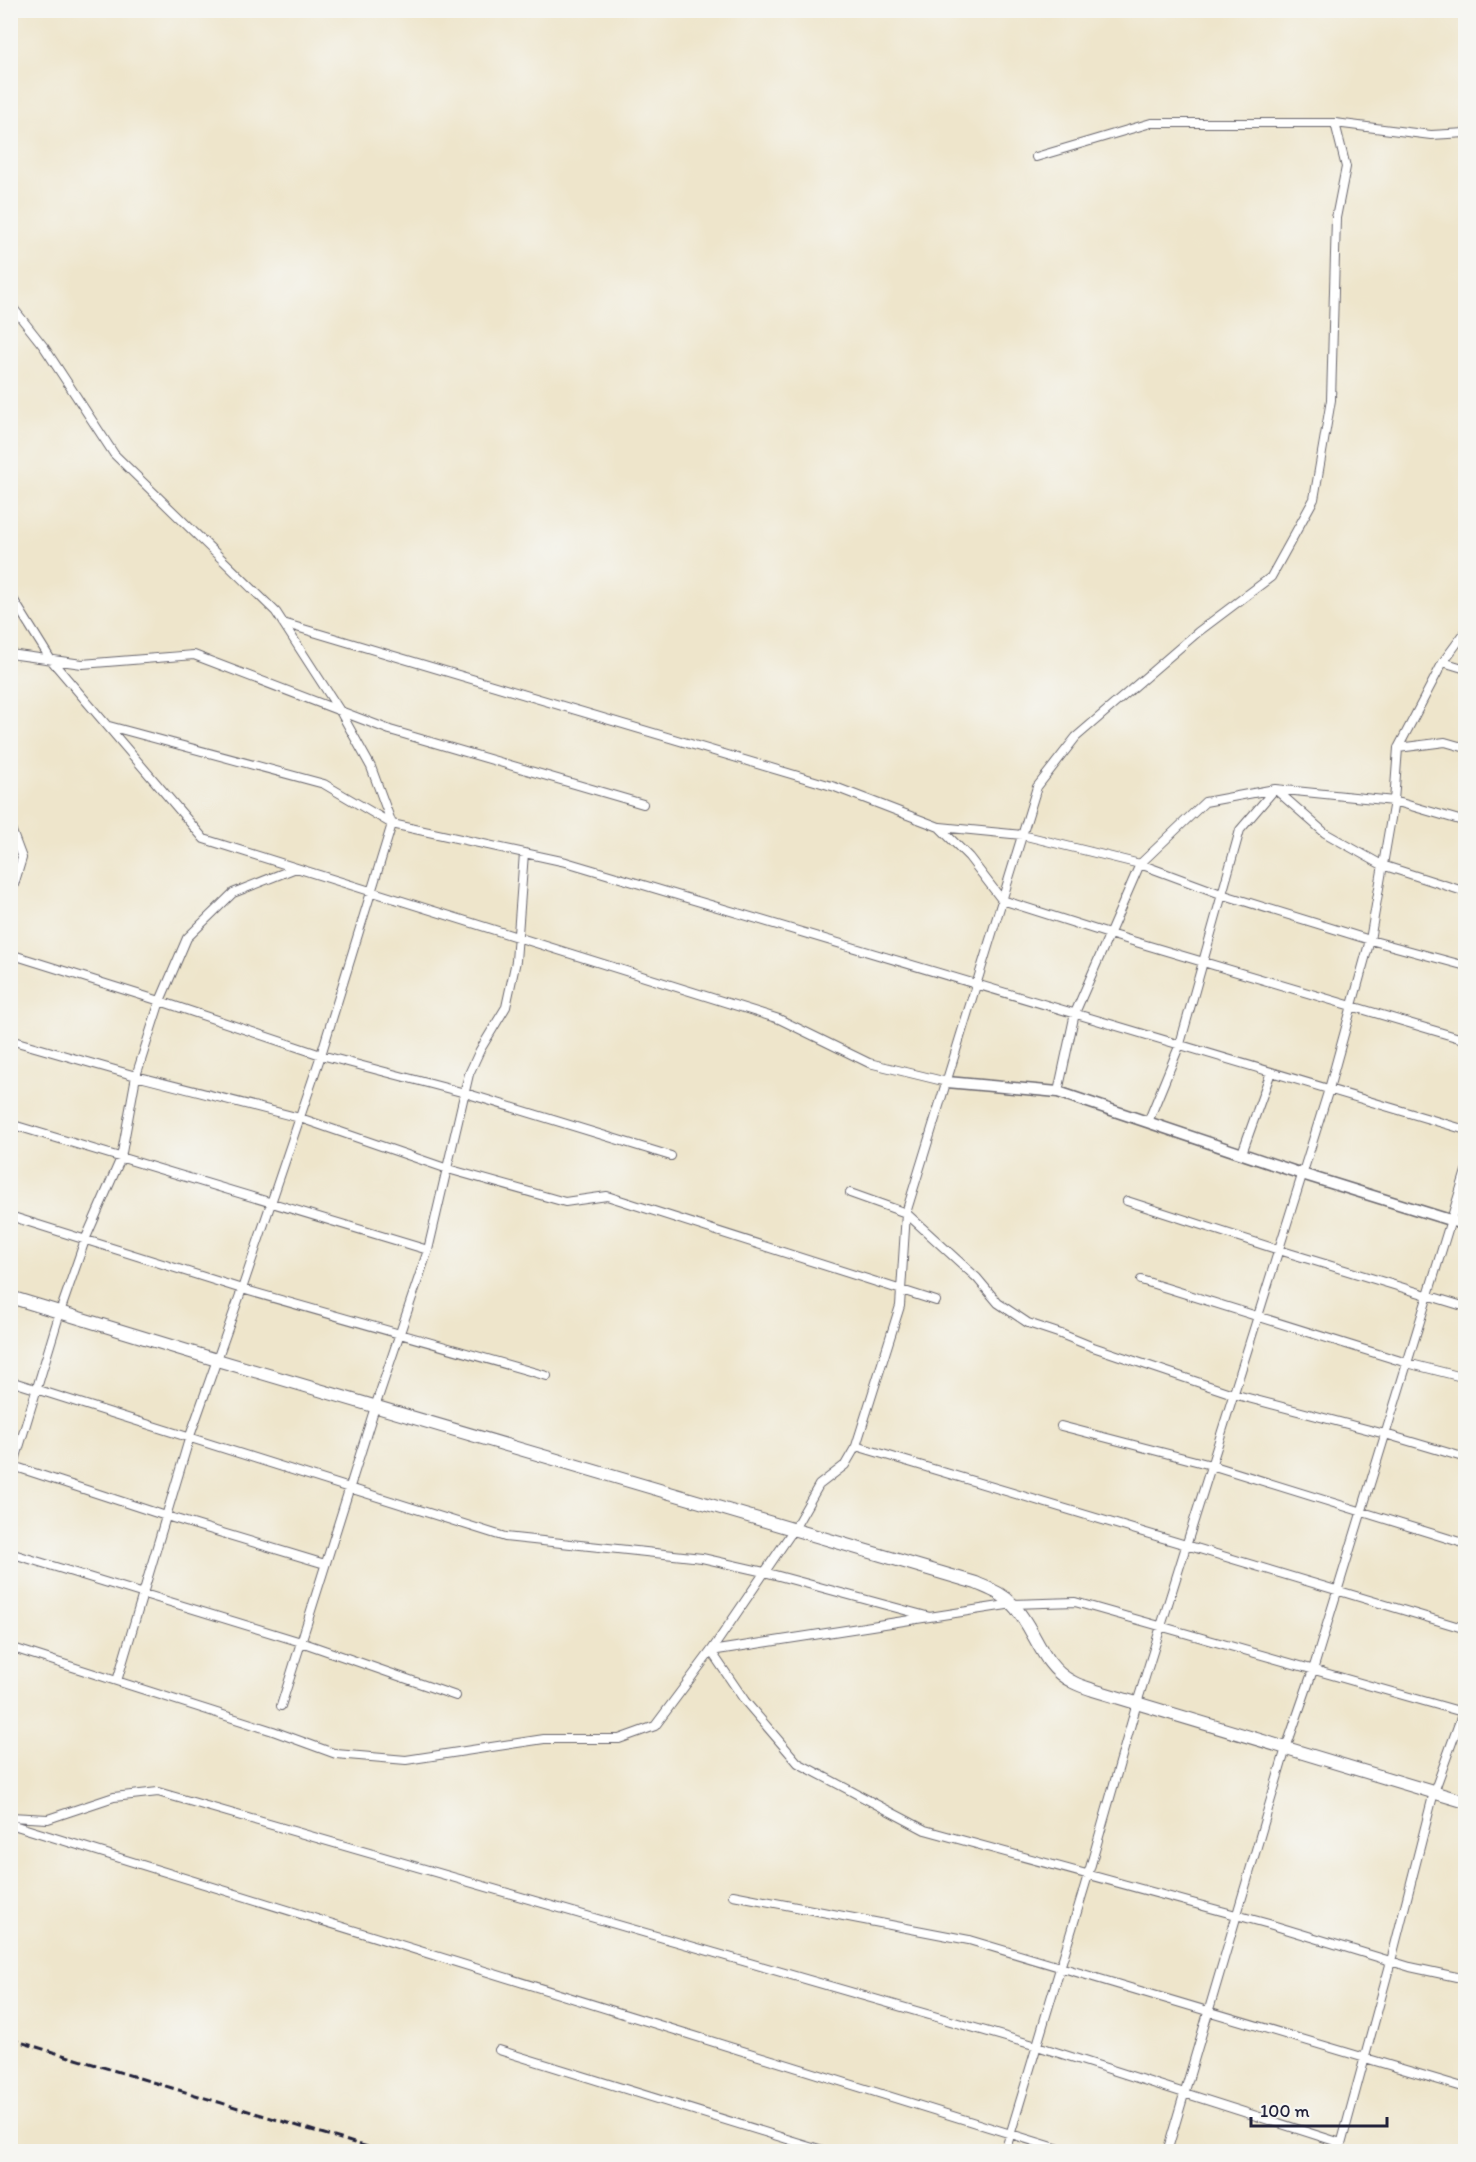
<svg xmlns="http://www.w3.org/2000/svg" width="1476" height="2162" viewBox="0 0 1476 2162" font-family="Itim,sans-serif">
<rect width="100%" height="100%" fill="#f6f6f2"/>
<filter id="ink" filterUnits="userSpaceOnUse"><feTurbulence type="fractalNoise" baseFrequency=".0167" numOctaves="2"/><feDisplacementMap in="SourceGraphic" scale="12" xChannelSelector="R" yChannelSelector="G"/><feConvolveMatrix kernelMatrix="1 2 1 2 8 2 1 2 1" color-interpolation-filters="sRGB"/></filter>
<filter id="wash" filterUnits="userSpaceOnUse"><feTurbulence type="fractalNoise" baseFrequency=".008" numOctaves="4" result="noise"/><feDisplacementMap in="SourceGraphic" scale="24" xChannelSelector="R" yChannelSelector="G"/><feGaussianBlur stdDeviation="1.35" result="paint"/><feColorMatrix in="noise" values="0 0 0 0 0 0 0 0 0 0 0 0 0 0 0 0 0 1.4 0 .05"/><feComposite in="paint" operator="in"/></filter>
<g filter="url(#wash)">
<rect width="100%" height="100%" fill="#eee5cb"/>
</g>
<g filter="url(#ink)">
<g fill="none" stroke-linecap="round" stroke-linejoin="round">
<defs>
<path id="minor" d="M1036,157L1151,123H1335L1431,135L1466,133
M10,304L44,347L114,454L276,612L340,711L371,767L392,824L321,1055L242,1289L190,1436L117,1681
M10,594L51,660L204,839L779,1019L869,1063L947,1082
M283,623L835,787L939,827L969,857L1002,900L1109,934L1466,1040
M10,654L82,664L194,655L390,730L643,804
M1443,662L1466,669
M109,726L324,784L392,824L566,862L1466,1130
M1398,748L1445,742L1466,748
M10,826L22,858L10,898
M940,827L1022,835L1140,864L1221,894L1370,940L1466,966
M10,954L160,1001L321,1055L465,1093L671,1156
M10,1040L136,1076L300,1118L448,1169L565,1202L607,1196L936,1301
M1058,1092L1075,1013L1140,864L1205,802L1275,789L1325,833L1382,865L1466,892
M1148,1122L1180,1044L1240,830L1275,789L1394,801L1466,822
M10,1124L428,1250
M1242,1153L1271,1072
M850,1193L906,1213L977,1278L998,1303L1028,1323L1061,1334L1093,1347L1233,1394L1385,1434L1466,1458
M1127,1201L1279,1250L1466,1307
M10,1216L242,1289L547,1376
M1141,1280L1407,1363L1466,1378
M10,1381L505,1537L702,1558L764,1572L930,1617
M1061,1426L1211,1465L1466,1544
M856,1446L1466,1629
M10,1465L166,1516L325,1564
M10,1477L60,1312L85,1240L121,1158L136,1076L160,1001L187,938L233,893L296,868
M10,1553L301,1642L456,1696
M10,1647L273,1731L336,1754L406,1760L544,1739H619L655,1726L711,1651L794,1529L819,1485L845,1465L856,1446L900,1306L906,1213L1037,787L1076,737L1198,632L1271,577L1314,499L1331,400L1336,218L1346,167L1335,123
M711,1651L745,1701L798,1763L925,1830L1269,1924L1410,1967L1466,1979
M711,1651L1013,1604L1075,1602L1466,1713
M281,1706L375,1407L428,1250L469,1074L480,1050L506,1007L516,961L524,853
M10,1817L48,1819L114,1797L158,1792L1037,2046L1341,2143
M10,1824L1069,2152
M733,1895L969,1940L1466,2088
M499,2050L829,2152
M1005,2152L1088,1875L1137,1703L1329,1089L1370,940L1394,801L1398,748L1443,662L1466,631
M1167,2152L1286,1748L1313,1670L1466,1171
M1339,2152L1391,1961L1434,1792L1466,1704"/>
<path id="tertiary" d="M947,1082L1058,1092L1302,1174L1466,1225"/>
<path id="primary" d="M10,1297L217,1360L976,1583C989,1589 1002,1593 1012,1604C1035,1627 1041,1666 1071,1681C1077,1685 1085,1687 1093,1690L1466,1802"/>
</defs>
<use href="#minor" stroke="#69666d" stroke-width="10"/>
<use href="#tertiary" stroke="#69666d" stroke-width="13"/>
<use href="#primary" stroke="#69666d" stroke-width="14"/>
<use href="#minor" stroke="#fff" stroke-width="8"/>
<use href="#tertiary" stroke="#fff" stroke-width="10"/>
<use href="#primary" stroke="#fff" stroke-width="12"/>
<path stroke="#22223b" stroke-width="3" stroke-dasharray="9 4.5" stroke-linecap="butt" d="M10,2039L384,2152"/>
</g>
</g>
<rect width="1476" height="2162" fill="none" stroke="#f6f6f2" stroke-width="36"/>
<path d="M1251 2117v9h136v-9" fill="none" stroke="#22223b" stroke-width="3"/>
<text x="1260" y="2117" font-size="18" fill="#22223b" stroke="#f6f6f2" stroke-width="4.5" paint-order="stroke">100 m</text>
</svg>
